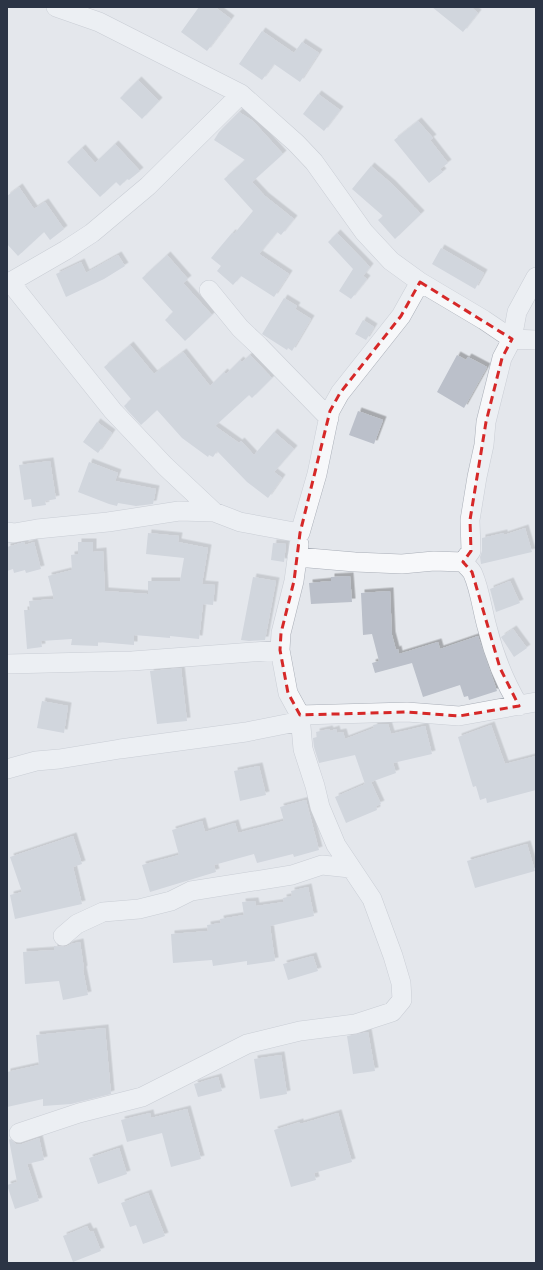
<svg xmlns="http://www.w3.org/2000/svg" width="543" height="1270" viewBox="0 0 543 1270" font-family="'PT Sans Narrow',sans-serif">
<defs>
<filter id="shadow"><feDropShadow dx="3.5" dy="-3.5" stdDeviation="0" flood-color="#0004"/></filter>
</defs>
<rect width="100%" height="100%" fill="#e4e7ec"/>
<path fill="#bbc0ca" filter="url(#shadow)" d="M199,7H215L231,19L207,51L181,32Z
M432,7H471L478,13L463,32Z
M262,31L294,53L302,42L319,53L300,82L274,64L262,80L239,64Z
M138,80L159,101L142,119L120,98Z
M318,94L340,110L324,131L303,114Z
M239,112L253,121L283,154L252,182L265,196L294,219L281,235L277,232L259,254L289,274L274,297L241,276L233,285L217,271L221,266L211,258L232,233L234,234L253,211L224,179L245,160L214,140L219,132Z
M418,121L433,138L430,140L448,163L440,169L443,172L429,183L394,140Z
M115,144L140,171L129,180L127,179L120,186L116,182L100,197L67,162L82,148L95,163Z
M371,166L392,184L421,214L395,239L378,220L383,216L352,189Z
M19,187L34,209L45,202L64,229L50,240L44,232L18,256L7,244V196Z
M337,233L370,267L363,276L367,279L351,299L339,291L353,269L328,242Z
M441,248L484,273L475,289L432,264Z
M118,255L125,266L104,279L66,297L56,274L81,262L86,273Z
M167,255L188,279L183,283L212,315L185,341L165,320L173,312L142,278Z
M284,298L297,306L295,309L311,319L292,351L288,348L287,350L262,334Z
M363,320L374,327L366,340L355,334Z
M130,345L154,374L183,352L210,386L224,372L226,374L240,360L242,362L250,355L272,378L252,398L249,395L215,426L239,443L241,441L254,455L274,432L294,449L274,472L282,478L268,498L247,482L217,451L213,457L209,455L208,457L182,438L157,410L141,425L128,411L124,406L131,399L104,367Z
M457,355L466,360L468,357L487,367L464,408L437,392Z
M358,411L383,420L374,444L349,435Z
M97,422L112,433L98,453L83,442Z
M50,461L56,499L45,501L46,505L32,507L31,499L24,500L19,465Z
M89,462L118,473L115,481L156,489L153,504L136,506L118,503L117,506L109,504L78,492Z
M525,528L532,552L481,564L480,557L482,551V538L504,533V535Z
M148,533L179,536L178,542L208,548L202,584L215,585L213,605L203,604L199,639L170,636V638L134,635V645L98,642V646L71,645L72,639L41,641L42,647L27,649L24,610H30L29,601L54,599L48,576L72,570L71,555L78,554V542H93V552L103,551L105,591L148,594V581H180L184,558L146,554Z
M24,542L25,545L34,542L41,569L26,573L25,570L14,573L13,569L7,571V547Z
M273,543L286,544L284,562L271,560Z
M350,576L352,602L311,604L309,583L331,581V577Z
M253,577L276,581L265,640L249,641L241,640Z
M510,581L520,603L496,612L490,589Z
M390,591L392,635L396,650L398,649L399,654L438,642L440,649L478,636L497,691L469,700L468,696L464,697L460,685L423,697L412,663L375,673L372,663L379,661L372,634L363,635L361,593Z
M513,629L527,648L514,657L501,637Z
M181,668L187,721L157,724L150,671Z
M42,701L68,706L64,733L37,728Z
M378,724H388L391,734L425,726L432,754L393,763L396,773L371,782L381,804L376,806L377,810L346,823L335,797L370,782L365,784L355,755L319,763L314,747L313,738L317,737L316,732L329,729L330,731L336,729L337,733L343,732L345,739L374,728L373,725Z
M491,725L505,764L536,756V790L487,803L486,798L480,800L476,786L473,787L458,737Z
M259,766L266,795L240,801L234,771Z
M306,800L319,850L294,857L293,854L257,863L254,854L214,865L216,872L150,892L142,865L179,855L172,830L202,821L205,832L235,823L238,833L284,821L280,807Z
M73,836L82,864L73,867L82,904L15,919L10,895L22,892L10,857Z
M527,844L535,871L475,888L467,861Z
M308,887L314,916L270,926L275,961L247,965V961L213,966L212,960L173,963L171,934L208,931L207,925L221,923L220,919L244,915L242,902L255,901L256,906L284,902L283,898L292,896L291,891Z
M80,942L84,969L83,970L88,995L63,1000L59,981L25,984L23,952L54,950V946L65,947L71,944Z
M313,956L318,971L288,980L283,964Z
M105,1028L111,1094L71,1104L43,1106V1099L7,1107V1072L39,1065L36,1035Z
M368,1032L375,1071L353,1074L347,1036Z
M281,1055L287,1094L260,1099L254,1059Z
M218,1077L222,1091L198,1097L194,1084Z
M187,1109L201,1159L171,1167L162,1133L127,1142L121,1120L150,1113L151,1118Z
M338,1113L352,1162L314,1173L316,1180L291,1187L274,1130L300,1122V1124Z
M39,1138L44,1160L27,1164L39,1201L15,1209L7,1185L17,1182L9,1140L10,1139L16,1144H22Z
M119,1148L127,1174L98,1184L89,1158Z
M148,1193L165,1236L143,1244L136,1225L130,1227L121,1203Z
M87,1226L90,1232L93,1231L101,1251L73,1262L63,1236Z"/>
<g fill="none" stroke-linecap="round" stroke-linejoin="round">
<defs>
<path id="minor" d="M56,7L99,22L241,94L296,143L314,162L364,232L391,261L420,282L484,320L512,339L536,340
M10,282L113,411L165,466L214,512L240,522L300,533L317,474L330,411L340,393L401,316L420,282
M7,284L66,250L92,233L148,186L241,94
M209,290L240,328L259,346L329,418
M7,532L14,533L37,529L108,522L179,511L214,512
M299,544L294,581L281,633L280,650L288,693L300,715
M297,557L355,562L402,564L434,561L463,562L471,551L470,520L477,477L484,445L486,422L502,358L512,339L517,312L536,277
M463,562C466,566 471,569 473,574C480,590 482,609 487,627C494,655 504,681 519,706
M7,664L132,661L280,650
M7,769L36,761L59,759L120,749L246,732L301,721
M63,936L77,924L103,912L139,909L171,901L191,891L292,875L322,865L350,868
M19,1133L79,1113L142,1097L247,1044L300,1031L355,1024L392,1012L402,1000L401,983L393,956L372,899L336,845L320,807L315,786L303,749L300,715L407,712L459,716L536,702"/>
</defs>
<use href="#minor" stroke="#a9aeb7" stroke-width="20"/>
<use href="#minor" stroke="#f7f8fa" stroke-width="19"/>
</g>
<path d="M0 0H543V1270H0ZM420,282L512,339L502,358L486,422L470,520L471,551L463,562L472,572L500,668L519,706L459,716L407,712L300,715L288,693L280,650L281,633L294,581L300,533L330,411L340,393L401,316Z" fill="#e4e7ec" fill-opacity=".55" fill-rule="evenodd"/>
<path fill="none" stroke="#d62828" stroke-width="3" stroke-dasharray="8 5" stroke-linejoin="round" d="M420,282L512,339L502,358L486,422L470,520L471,551L463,562L472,572L500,668L519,706L459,716L407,712L300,715L288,693L280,650L281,633L294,581L300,533L330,411L340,393L401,316Z"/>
<rect width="543" height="1270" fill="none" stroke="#2b3445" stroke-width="16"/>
</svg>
